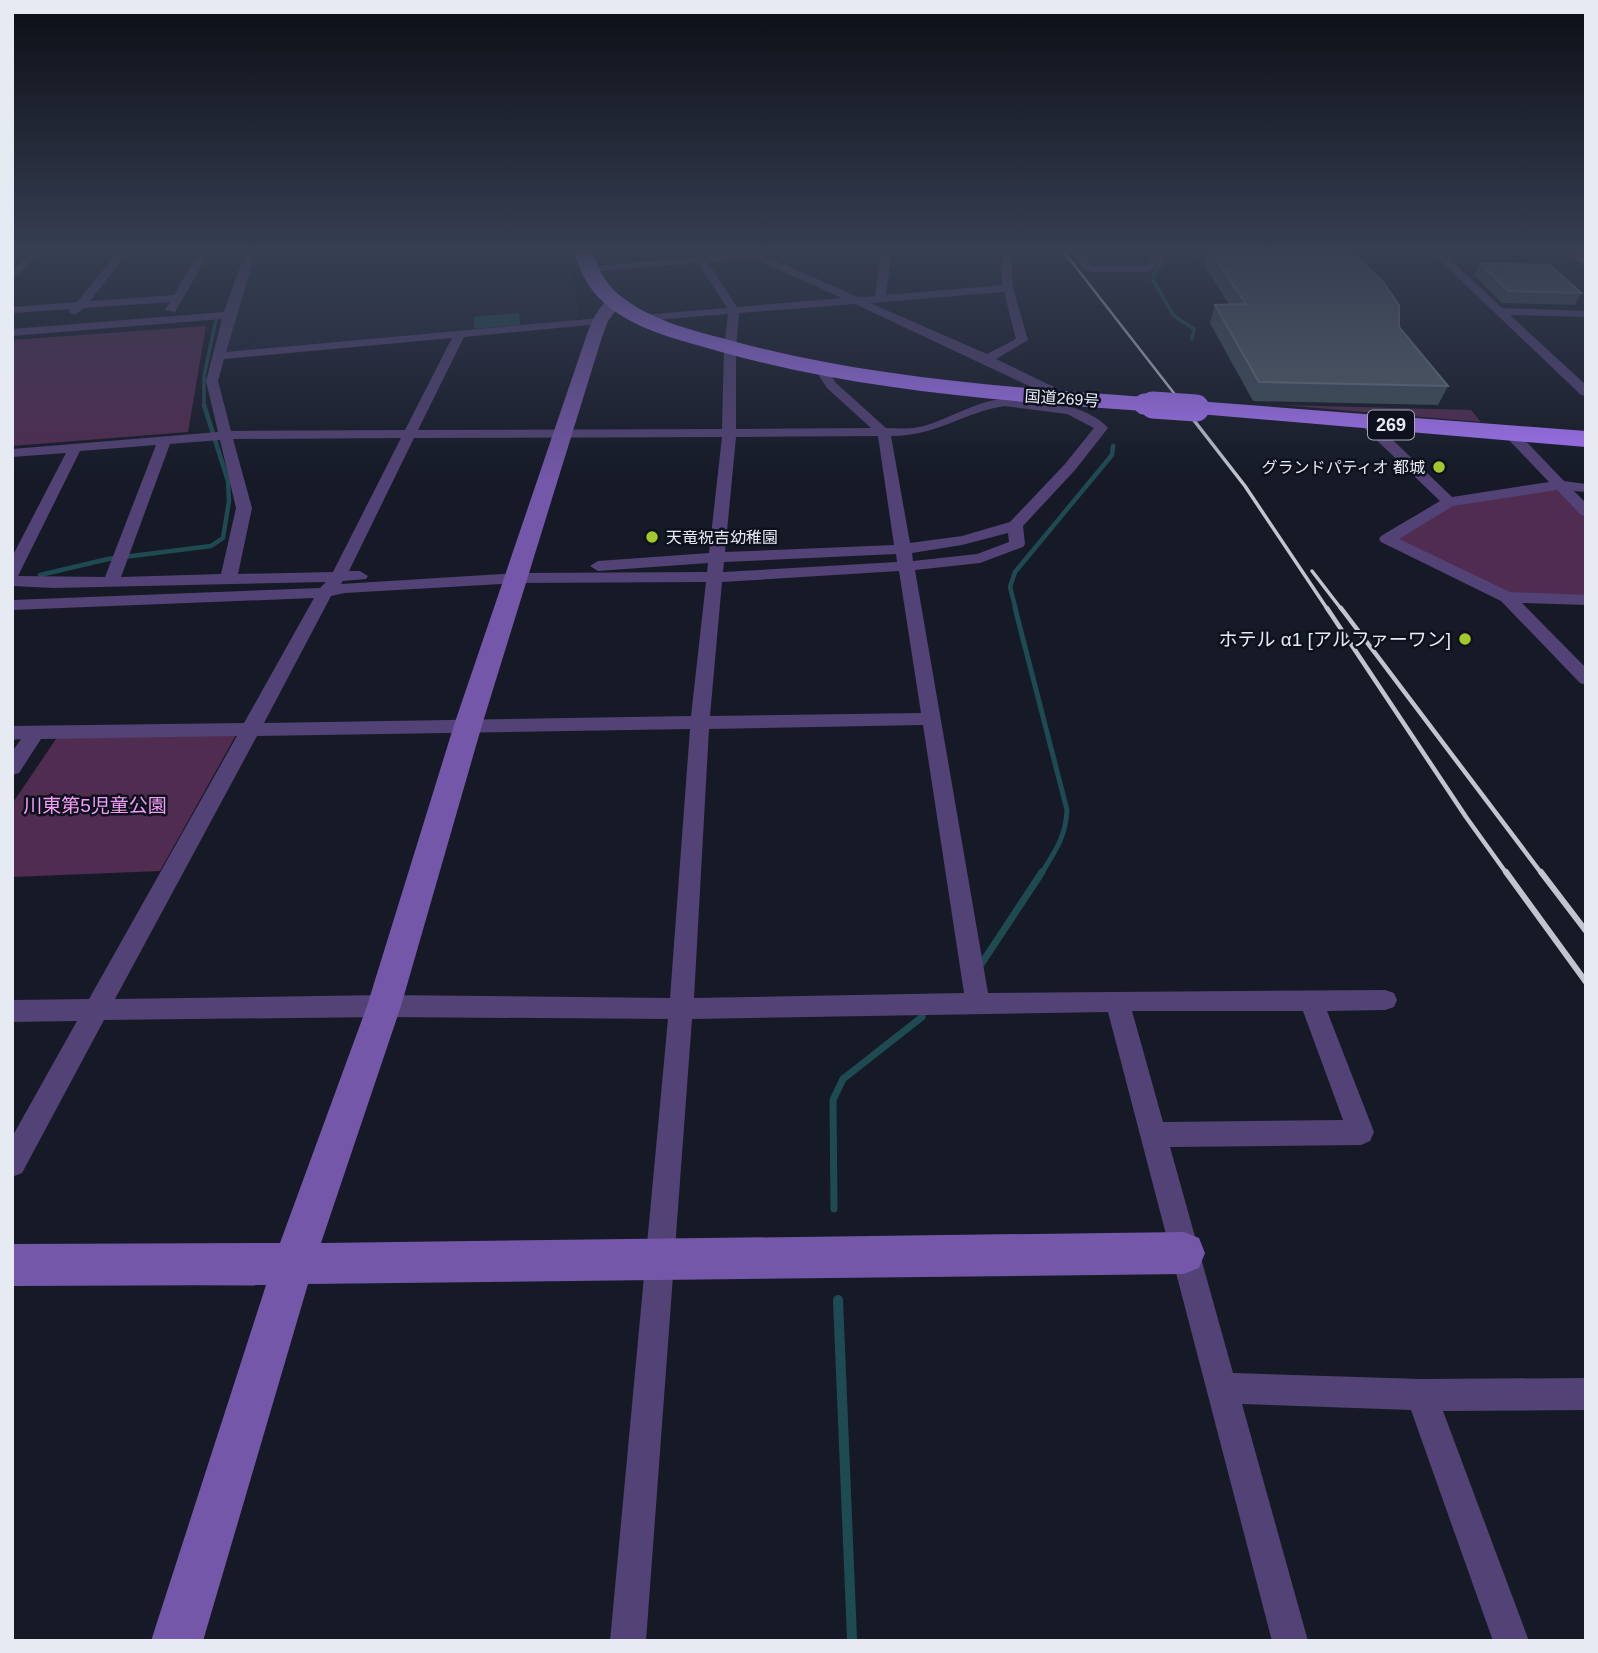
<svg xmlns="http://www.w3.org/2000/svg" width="1598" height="1653" viewBox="0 0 1598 1653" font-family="Helvetica,'Noto Sans JP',sans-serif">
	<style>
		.built { fill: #1c2235 }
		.green { fill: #512c51 }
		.water { fill: #1e4b52 }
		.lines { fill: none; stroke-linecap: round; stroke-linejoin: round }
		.stream-far4 { stroke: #1e4b52; stroke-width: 3.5 }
		.stream-far3 { stroke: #1e4b52; stroke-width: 4.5 }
		.stream-far2 { stroke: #1e4b52; stroke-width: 5 }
		.stream-far1 { stroke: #1e4b52; stroke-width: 7 }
		.stream { stroke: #1e4b52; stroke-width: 10 }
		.street { fill: #534275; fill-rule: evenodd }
		.secondary { fill: #7457a8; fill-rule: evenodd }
		.highway { fill: #a374f4; fill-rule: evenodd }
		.rail-far3 { stroke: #c1c5cf; stroke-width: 2.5 }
		.rail-far2 { stroke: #c1c5cf; stroke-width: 3.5 }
		.rail-far1 { stroke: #c1c5cf; stroke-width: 4.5 }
		.rail { stroke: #c1c5cf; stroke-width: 6 }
		.highway-bridge-far1 { stroke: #a374f4; stroke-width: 21 }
		.highway-bridge { stroke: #a374f4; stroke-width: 27 }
		.wall { fill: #404f5a }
		.building { fill: #525f6a; stroke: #697580; stroke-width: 2 }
		.poi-dot { fill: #a2c929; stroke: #0d111e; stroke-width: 2.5 }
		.labels { text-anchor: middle; stroke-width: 5; stroke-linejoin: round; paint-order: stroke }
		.far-street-label { font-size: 16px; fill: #e6eaf3; stroke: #0d111e }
		.far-poi-label { font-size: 16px; fill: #e6eaf3; stroke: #0d111e; text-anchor: end }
		.shield { fill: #0d111e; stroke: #a5a9b3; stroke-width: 2 }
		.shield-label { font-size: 18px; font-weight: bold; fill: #e6eaf3 }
		.poi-label { font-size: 19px; fill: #e6eaf3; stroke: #0d111e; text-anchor: end }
		.park-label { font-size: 19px; fill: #f89df7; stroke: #0d111e }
	</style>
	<rect width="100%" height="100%" fill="#161a27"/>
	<polygon class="built" points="298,248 569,248 579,315 577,319 568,323 223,353 258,252"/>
	<g class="green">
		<polygon points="206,326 188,432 12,446 12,340"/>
		<polygon points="1282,405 1471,410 1481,422"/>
		<polygon points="1560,485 1586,512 1586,600 1507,597 1387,539 1449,502"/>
		<polygon points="236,735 160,871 12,877 12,804 58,736"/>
	</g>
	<polygon class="water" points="519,313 520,325 474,329 474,317"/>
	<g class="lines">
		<g class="stream-far4">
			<polyline points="1160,248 1165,260 1154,273 1153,280 1174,316 1194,329 1192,339"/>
			<polyline points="204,406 204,376 216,320"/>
		</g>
		<g class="stream-far3">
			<polyline points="40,575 108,559 211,546 223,538 229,501 228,481 204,405"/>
			<polyline points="1016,610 1010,587 1015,572 1112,455 1113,446"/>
		</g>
		<path class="stream-far2" d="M1015 608 1067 810C1066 836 1055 852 1041 874"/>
		<g class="stream-far1">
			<polyline points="982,963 1042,872"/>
			<polyline points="834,1209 833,1100 843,1079 922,1017"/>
		</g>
		<polyline class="stream" points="838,1300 852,1639"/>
		<g class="street">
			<polygon points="34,248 45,248 12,281 12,271"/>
			<path d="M121 248H131L90 301 174 295 201 248H280L275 251 256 252 226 352 600 318 606 321 600 324 464 337 418 430 722 429 724 348 728 314 642 321 636 318 642 315 727 308 698 263 588 272 584 271V267L742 253 734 248H747L858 297 875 296 882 248H892L886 295 1002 285 1001 248H1011L1013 288 1028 340 996 359 1054 387V393H1044L855 304 739 313 736 348V429L871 428 827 388 816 371 822 367 826 368 836 383 886 428C895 428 905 429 914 428 940 424 964 407 990 401 1020 394 1088 403 1108 428L1075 470 1023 526 1025 544 1023 547 980 563 915 570 988 993 1385 990 1394 993 1397 1000 1394 1007 1385 1010 1327 1011 1374 1132 1370 1141 1361 1145 1170 1147 1233 1373 1421 1379 1586 1378V1410L1443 1411 1529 1641H1493L1411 1410 1242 1404 1308 1641H1272L1108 1012 692 1019 646 1641H610L668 1019 384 1017 104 1020 22 1173 12 1177V1137L77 1021 12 1022V1000L89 999 237 736 41 739 19 773 12 775V752L21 739 12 740V726L244 723 314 598 12 610V600L320 588 326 582 54 588 12 586V557L66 453 12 457V449L218 432 206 381 222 319 12 336V329L224 312 245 253 207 256 175 312 165 310 170 302 84 308 75 315 69 312 71 309 12 313V307L77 302ZM753 258 842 298 737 307 708 262ZM1004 292 1016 339 987 354 870 303ZM452 338 405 430 231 431 218 381 224 359ZM1004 406 1067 414 1094 428 1065 464 1010 522 962 536 910 543 891 436C937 436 962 413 1004 406ZM878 436 894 545 725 552 736 437ZM722 437 709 553 598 561 590 566 598 571 708 563 707 572 517 573 341 584 343 581 366 579 368 576 360 571H349L414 438ZM401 438 333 572 238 574 252 508 233 439ZM220 440 236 508 221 574 121 577 170 444ZM156 445 105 577 18 576 80 451ZM1008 533 1009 542 977 554 913 561 912 553 962 545ZM896 554 897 562 723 572 724 562ZM899 571 921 713 710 716 722 582ZM706 582 691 716 264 723 331 596 345 593 517 583ZM923 725 964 993 694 998 709 729ZM690 729 670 998 384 995 115 999 257 736ZM1132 1011H1303L1343 1120 1163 1122Z"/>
			<path d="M1068 248H1159L1165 258 1149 272H1090L1086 271ZM1152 252 1155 258 1146 266H1093L1082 253Z"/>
			<polygon points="1427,248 1438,248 1502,308 1586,311 1586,317 1510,315 1586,385 1586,396 1581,395"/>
			<polygon points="1367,419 1372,420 1452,497 1549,482 1506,437 1506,431 1516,431 1564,481 1586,484 1586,492 1574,491 1586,503 1586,516 1581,515 1557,490 1453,506 1399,539 1510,592 1586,595 1586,605 1522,603 1586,668 1586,685 1580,683 1501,601 1381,542 1379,539 1381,536 1440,501 1362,426 1360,423"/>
		</g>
		<g class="secondary">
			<polygon points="1561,248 1577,248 1586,255 1586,267"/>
			<path d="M615 296 623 301 608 321 602 337 482 725 401 1006 321 1243 1184 1232 1199 1238 1205 1253 1199 1268 1184 1274 308 1284 203 1641H151L266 1285 12 1286V1244L280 1243 367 1006 454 725 586 337C591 323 600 301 615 296Z"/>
		</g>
		<g class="highway">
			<path d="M573 248H591C597 266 603 280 617 293 648 320 691 330 729 340 864 377 1004 387 1144 397L1152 399 1156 404 1152 409 1144 411C1003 401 862 391 725 353 688 342 648 334 616 312 592 296 580 275 573 248Z"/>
			<polygon points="1196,401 1586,431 1586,447 1187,413 1184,408 1187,403"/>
		</g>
		<polyline class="rail-far3" points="1061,248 1184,406"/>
		<g class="rail-far2">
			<polyline points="1182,405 1245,486 1328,610"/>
			<polyline points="1312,571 1342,610"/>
		</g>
		<g class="rail-far1">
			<polyline points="1327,608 1466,817 1507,874"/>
			<polyline points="1341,608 1542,874"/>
		</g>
		<g class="rail">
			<polyline points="1506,872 1586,982"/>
			<polyline points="1541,872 1586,931"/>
		</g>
		<polyline class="highway-bridge-far1" points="1144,404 1176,406"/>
		<polyline class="highway-bridge" points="1153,405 1196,408"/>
	</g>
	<g class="wall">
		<polygon points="1193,248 1343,248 1399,327 1448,386 1438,405 1253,401 1210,323 1215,305 1229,304"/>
		<polygon points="1480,263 1581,293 1575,305 1502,303 1474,275"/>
	</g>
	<g class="building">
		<polygon points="1209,248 1343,248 1360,260 1383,282 1399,305 1399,327 1448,386 1259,382 1215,305 1246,304"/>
		<polygon points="1480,263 1550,265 1581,293 1508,291"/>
	</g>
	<linearGradient id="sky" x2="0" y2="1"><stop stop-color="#0c0e15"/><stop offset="0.52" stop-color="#363e52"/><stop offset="1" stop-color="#363e52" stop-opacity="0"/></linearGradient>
	<rect width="1598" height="479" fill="url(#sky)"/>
	<g class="poi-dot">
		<circle cx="1439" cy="467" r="7"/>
		<circle cx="652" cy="537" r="7"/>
		<circle cx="1465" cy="639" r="7"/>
	</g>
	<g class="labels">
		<g class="far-street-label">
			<text transform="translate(1062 398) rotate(4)" y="6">国道269号</text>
		</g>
		<g class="far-poi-label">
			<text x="1425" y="473">グランドパティオ 都城</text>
			<text x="666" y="543" text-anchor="start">天竜祝吉幼稚園</text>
		</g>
		<rect class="shield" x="1368" y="410.5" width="46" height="29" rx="5"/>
		<g class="shield-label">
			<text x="1391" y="431">269</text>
		</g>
		<g class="poi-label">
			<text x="1451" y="646">ホテル α1 [アルファーワン]</text>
		</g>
		<g class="park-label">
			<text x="95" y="812">川東第5児童公園</text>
		</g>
	</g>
	<rect width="1598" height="1653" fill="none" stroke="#e6eaf3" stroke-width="28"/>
</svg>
